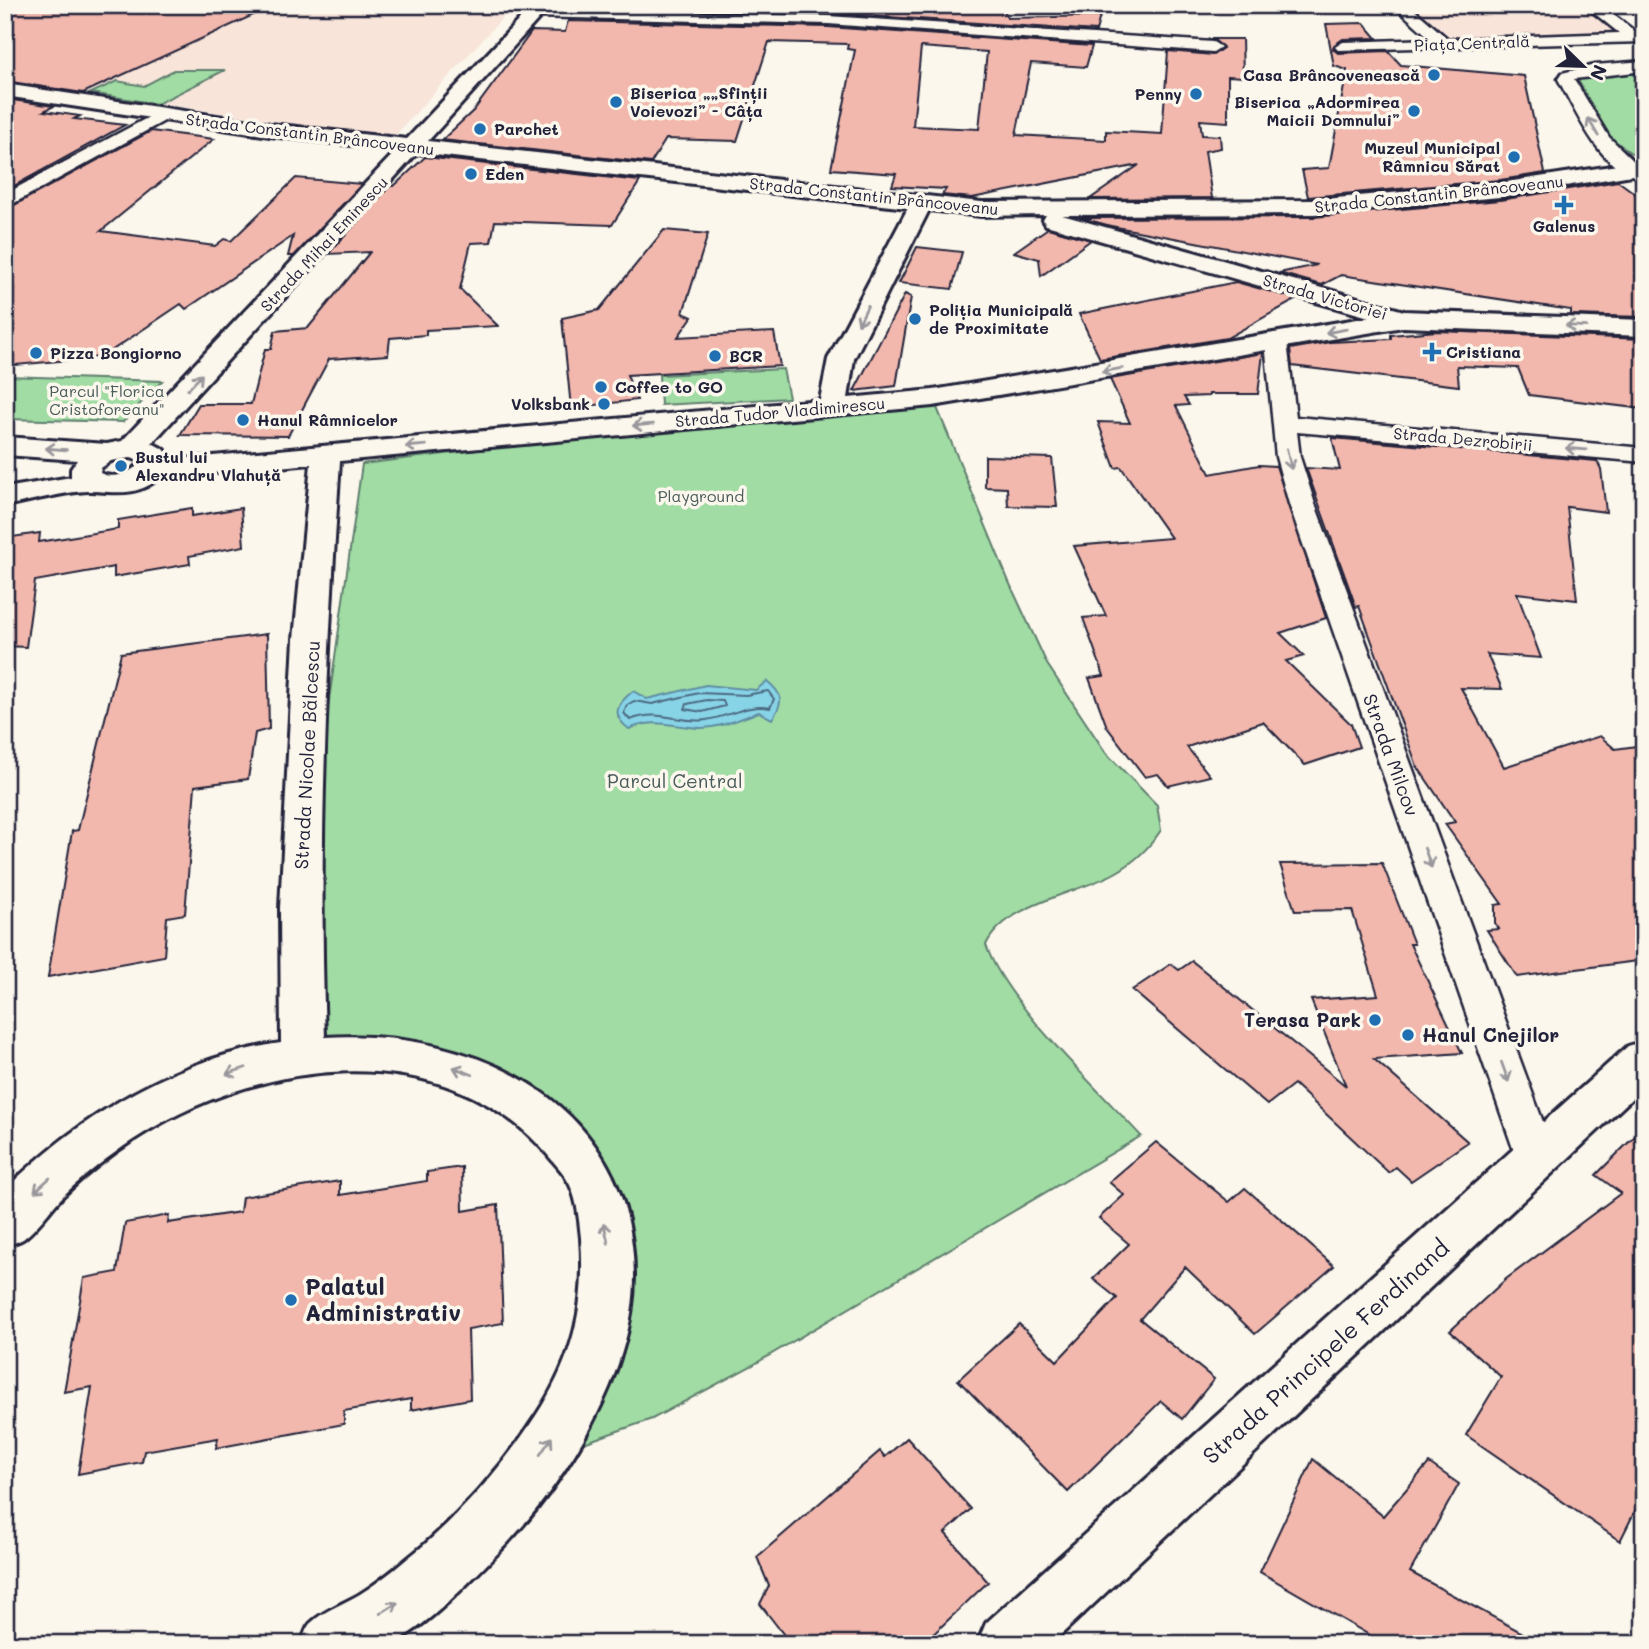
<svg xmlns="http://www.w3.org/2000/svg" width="1649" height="1649" viewBox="0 0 1649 1649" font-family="Mali,sans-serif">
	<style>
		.built { fill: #f8e4d9 }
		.green { fill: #a0dca3; stroke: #617f6f; stroke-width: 2 }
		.water { fill: #88d4e7; stroke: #5f8da2; stroke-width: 2 }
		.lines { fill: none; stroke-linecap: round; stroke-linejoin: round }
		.shore { stroke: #4b6980; stroke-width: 2 }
		.building { fill: #f2b8ad; stroke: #22223b; stroke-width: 2; fill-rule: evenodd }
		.street-casing { stroke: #22223b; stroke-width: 5 }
		.secondary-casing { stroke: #22223b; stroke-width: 6 }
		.street { fill: #fbf7ec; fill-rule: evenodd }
		.secondary { fill: #fbf7ec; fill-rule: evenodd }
		.oneway { stroke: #99979c }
		.poi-dot { fill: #1f6fb2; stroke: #fbf7ec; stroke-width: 2.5 }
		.labels { text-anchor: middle; stroke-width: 7; stroke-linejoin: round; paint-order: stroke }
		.far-street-label { font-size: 16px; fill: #22223b; stroke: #fbf7ec }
		.far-poi-label { font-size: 16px; font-weight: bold; fill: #22223b; stroke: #fbf7ec; text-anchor: start }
		.far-park-label { font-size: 16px; fill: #485a5a; stroke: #fbf7ec }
		.street-label { font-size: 19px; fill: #22223b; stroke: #fbf7ec }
		.park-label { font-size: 19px; fill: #485a5a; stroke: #fbf7ec }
		.poi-label { font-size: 19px; font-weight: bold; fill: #22223b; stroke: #fbf7ec; text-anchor: end }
		.near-poi-label { font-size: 23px; font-weight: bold; fill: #22223b; stroke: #fbf7ec; text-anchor: start }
		.near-street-label { font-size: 23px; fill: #22223b; stroke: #fbf7ec }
	</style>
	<rect width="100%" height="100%" fill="#fbf7ec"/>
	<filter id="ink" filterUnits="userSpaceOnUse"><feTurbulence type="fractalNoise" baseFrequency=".0143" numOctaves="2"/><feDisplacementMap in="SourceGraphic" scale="14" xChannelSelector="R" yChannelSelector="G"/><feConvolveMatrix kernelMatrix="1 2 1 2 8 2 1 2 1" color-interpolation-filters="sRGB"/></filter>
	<g filter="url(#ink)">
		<g class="built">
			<polygon points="5,5 514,5 392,139 5,80"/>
			<polygon points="1400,5 1591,5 1633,37 1445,44"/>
		</g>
		<g class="green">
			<polygon points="174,70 225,70 157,104 91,93 117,81 144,86"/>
			<polygon points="1644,73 1644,150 1631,153 1607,135 1577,78"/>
			<polygon points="783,369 789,398 661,405 659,375"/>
			<polygon points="5,376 162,381 123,422 5,419"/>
			<path d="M933 398 1009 582 1047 664 1106 753 1157 805 1161 830C1150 847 1133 863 1115 873 1077 894 1006 903 986 945 1005 1002 1098 1089 1141 1136L753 1365 652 1419 538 1459 571 1409 599 1202 489 1081 303 1056 300 908 362 464 808 410Z"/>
		</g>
		<path class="water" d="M767 681C783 694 784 702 772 719L759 712C740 719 720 728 700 728 672 727 656 717 629 729 610 715 617 704 633 691L647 699 706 685 756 690Z"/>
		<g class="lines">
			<g class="shore">
				<path d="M768 691 774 699 770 708C749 703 728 717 706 720 678 724 661 708 630 720L624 713 627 705 634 701 652 704 699 693 746 695Z"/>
				<polygon points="707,700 723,701 725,706 702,712 685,709 687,704"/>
			</g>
		</g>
		<g class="building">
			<polygon points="5,5 275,5 83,93 5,81"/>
			<polygon points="573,5 793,5 792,12 1004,9 1007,18 1100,16 1096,31 828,13 572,8"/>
			<path d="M568 21 828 27 1092 46 1086 67 1031 63 1016 135 1106 140V131L1162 134 1168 51 1213 55 1223 48 1214 40 1208 39H1242L1243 77 1228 76V122L1200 120 1202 135 1220 136 1221 148 1205 151 1212 198 1090 199 1139 165 972 198 942 195 946 189 892 186 896 174 831 169 855 50 847 49 848 44 769 42 737 141 666 139 651 163 442 140 474 110 532 31 565 32ZM921 47 987 52 979 129 913 126Z"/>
			<polygon points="1364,23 1377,38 1343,39 1334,45 1333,49 1338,53 1388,51 1401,65 1524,76 1545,173 1500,180 1308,197 1302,170 1329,168 1347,70 1334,66 1326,24"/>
			<polygon points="5,99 54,106 44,111 80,116 74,119 125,125 5,191"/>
			<polygon points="151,131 214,139 101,231 215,246 224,239 231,241 296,178 362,184 294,256 288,256 293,236 186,309 181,304 102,357 5,366 5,210"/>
			<polygon points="425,157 640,181 612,225 495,221 491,242 471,243 460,289 498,326 426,330 426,335 390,338 388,355 329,359 288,436 180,435 199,404 251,404 265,349 271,349 275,331 308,328 370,252 328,254 390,186 394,186"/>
			<polygon points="1618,181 1644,200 1644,317 1571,315 1571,310 1341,275 1322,285 1279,273 1317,265 1111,226 1081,218 1314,217 1500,200"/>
			<polygon points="1048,228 1091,240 1041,276 1039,259 1014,252"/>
			<polygon points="664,230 708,234 683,313 692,317 678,337 774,332 780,366 627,375 637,400 571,408 562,318 599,310"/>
			<polygon points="917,247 962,252 952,289 899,283"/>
			<polygon points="1236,282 1297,299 1227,338 1100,359 1079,314"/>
			<polygon points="905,294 911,297 896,386 854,391"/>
			<polygon points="1437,331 1644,339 1644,409 1529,395 1518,368 1457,366 1459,386 1292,366 1290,349 1330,342 1391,339 1391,335"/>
			<polygon points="1263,353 1258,394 1209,394 1209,396 1184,397 1189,405 1176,406 1210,474 1259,465 1276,466 1326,618 1280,633 1304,656 1286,661 1351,724 1359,747 1305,765 1263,722 1187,747 1210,776 1168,786 1158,774 1145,777 1107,727 1089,678 1104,676 1083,618 1106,616 1074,546 1171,538 1121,467 1115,468 1098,422 1130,423 1110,379"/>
			<polygon points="1332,438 1597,461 1601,469 1606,512 1567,507 1577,600 1517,593 1541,658 1487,654 1502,689 1461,688 1504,767 1600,736 1615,749 1644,745 1644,960 1517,977 1487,930 1499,929 1495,923 1495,905 1502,904 1445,824 1455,822 1417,766 1359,606 1356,607 1306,468 1340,470"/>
			<polygon points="985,456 1052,458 1057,507 1008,506 1007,488 985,487"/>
			<polygon points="192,508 192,516 241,508 244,546 189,556 190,564 114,577 114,567 35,581 26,647 5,646 5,538 40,533 39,542 118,529 118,520"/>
			<polygon points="267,634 269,729 255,733 248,779 195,786 185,914 167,917 164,956 48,977 72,831 78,830 121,653"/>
			<polygon points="1382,863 1414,944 1410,944 1462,1053 1374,1059 1468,1142 1411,1181 1396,1167 1389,1173 1294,1084 1267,1105 1132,990 1171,964 1179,970 1192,961 1346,1086 1311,1000 1378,995 1352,910 1295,911 1280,864"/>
			<polygon points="1644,1127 1644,1493 1620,1541 1466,1435 1501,1377 1450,1331 1506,1279 1621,1193 1596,1175"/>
			<polygon points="1156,1142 1229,1202 1245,1188 1334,1266 1255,1334 1185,1267 1140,1319 1214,1379 1182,1419 1161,1401 1068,1492 958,1380 1019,1324 1057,1361 1117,1298 1093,1279 1129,1244 1099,1218 1124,1195 1109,1182"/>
			<polygon points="462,1167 463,1211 498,1205 503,1323 468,1329 470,1399 411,1410 411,1399 344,1411 344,1424 216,1448 218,1438 144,1451 142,1462 78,1474 92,1387 64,1392 84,1278 117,1272 125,1223 169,1215 168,1223 240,1212 242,1197 340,1181 340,1195 427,1181 427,1172"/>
			<polygon points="907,1438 971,1509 945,1533 988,1582 923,1644 791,1644 760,1604 769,1586 757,1557 880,1451 885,1457"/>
			<polygon points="1313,1459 1383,1516 1429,1463 1459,1484 1410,1572 1543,1644 1385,1644 1260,1572"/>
		</g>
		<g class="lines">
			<defs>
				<g id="street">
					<polygon points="1393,5 1409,5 1448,39 1619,33 1584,5 1601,5 1637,33 1644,32 1644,42 1338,50 1335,47 1343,42 1431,39"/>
					<polygon points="536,10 828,16 1213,42 1221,47 1213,52 828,24 531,17 529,14"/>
					<path d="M1644 61V71L1574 79 1609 137 1643 170 1634 176C1599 167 1574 108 1558 79L1562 73 1595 65Z"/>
					<polygon points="162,110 171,115 168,119 5,208 5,194"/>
					<polygon points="1276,335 1284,337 1287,342 1296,417 1644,448 1644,462 1297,432 1300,457 1315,504 1557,1160 1551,1172 1537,1177 1523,1172 1517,1160 1289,504 1276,457 1265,342 1268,337"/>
				</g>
				<g id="secondary">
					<path d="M533 5H551L428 141 981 202 1314 200 1500 183 1644 161V173L1500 197 1314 214 1062 215 1404 311 1644 320V336L1403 327 933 406 340 461C327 654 318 844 325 1037 477 1028 635 1105 634 1277 634 1375 563 1487 496 1555 471 1580 423 1631 391 1643 378 1648 319 1644 301 1644 304 1637 306 1626 312 1622 325 1610 345 1603 360 1594 383 1580 403 1562 424 1545 467 1507 506 1462 537 1414 574 1357 586 1304 581 1238 579 1219 577 1194 566 1178 561 1169 553 1162 547 1154 443 1032 254 1060 133 1140 109 1156 86 1174 65 1194 52 1207 37 1229 23 1239 18 1242 10 1244 5 1246V1190C79 1116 176 1058 281 1043L280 908 294 639 311 464 159 478C137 497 117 492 91 491 71 490 27 502 5 506V488L71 477V469L77 460 5 455V437L107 444 122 441 397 150 270 136 5 96V84L270 124 407 139ZM417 153 908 208 828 359 820 400 170 460 165 450 152 443ZM929 210 981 216 1046 215 1043 220 1046 225 1369 317 933 390 848 398 854 359ZM131 458 142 462C130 473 115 480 100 473L101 468 111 461Z"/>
					<polygon points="1644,1041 1644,1087 1051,1644 977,1644 986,1623 1628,1046"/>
				</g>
			</defs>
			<use href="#street" class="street-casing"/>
			<use href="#secondary" class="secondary-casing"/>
			<use href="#street" class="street"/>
			<use href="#secondary" class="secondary"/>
		</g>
		<defs><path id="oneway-shaft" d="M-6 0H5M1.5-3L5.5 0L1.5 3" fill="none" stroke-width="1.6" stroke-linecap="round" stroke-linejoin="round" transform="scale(1.75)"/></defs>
		<g class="oneway">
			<use href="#oneway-shaft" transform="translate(1593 127) rotate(-120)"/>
			<use href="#oneway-shaft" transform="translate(863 315) rotate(116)"/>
			<use href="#oneway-shaft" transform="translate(1576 326) rotate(-177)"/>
			<use href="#oneway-shaft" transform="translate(1336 331) rotate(170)"/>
			<use href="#oneway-shaft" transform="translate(1112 370) rotate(170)"/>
			<use href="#oneway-shaft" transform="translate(195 382) rotate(-47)"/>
			<use href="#oneway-shaft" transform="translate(643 425) rotate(175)"/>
			<use href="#oneway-shaft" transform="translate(416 446) rotate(175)"/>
			<use href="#oneway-shaft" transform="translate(56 449) rotate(-176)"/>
			<use href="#oneway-shaft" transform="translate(1576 449) rotate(-175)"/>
			<use href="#oneway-shaft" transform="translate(1289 459) rotate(77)"/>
			<use href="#oneway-shaft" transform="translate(1428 858) rotate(70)"/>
			<use href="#oneway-shaft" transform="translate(236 1071) rotate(162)"/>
			<use href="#oneway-shaft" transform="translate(463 1071) rotate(-159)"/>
			<use href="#oneway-shaft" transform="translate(1505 1072) rotate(70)"/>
			<use href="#oneway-shaft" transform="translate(42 1185) rotate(138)"/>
			<use href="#oneway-shaft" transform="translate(606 1233) rotate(-103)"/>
			<use href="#oneway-shaft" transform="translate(546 1446) rotate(-56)"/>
			<use href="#oneway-shaft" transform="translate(389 1608) rotate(-32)"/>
		</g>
	</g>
	<g class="poi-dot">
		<circle cx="1434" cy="75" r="7"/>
		<circle cx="1196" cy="94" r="7"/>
		<circle cx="616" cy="102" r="7"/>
		<circle cx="1414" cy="111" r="7"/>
		<circle cx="480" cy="129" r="7"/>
		<circle cx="1514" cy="157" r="7"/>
		<circle cx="471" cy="174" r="7"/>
		<path d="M1560.5 194.5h7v7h7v7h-7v7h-7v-7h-7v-7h7z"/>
		<circle cx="915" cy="319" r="7"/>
		<path d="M1428.5 341.5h7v7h7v7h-7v7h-7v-7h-7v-7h7z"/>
		<circle cx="36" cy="353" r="7"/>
		<circle cx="715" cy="356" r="7"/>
		<circle cx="601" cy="387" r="7"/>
		<circle cx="604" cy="404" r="7"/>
		<circle cx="243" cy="420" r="7"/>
		<circle cx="121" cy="466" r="7"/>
		<circle cx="1375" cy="1020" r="7"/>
		<circle cx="1408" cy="1035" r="7"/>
		<circle cx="291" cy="1300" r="7"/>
	</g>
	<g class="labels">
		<g class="far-street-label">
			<text transform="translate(1472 43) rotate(-2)" y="6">Piața Centrală</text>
			<text transform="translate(310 134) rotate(7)" y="6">Strada Constantin Brâncoveanu</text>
			<text transform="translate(1439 194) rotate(-6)" y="6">Strada Constantin Brâncoveanu</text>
			<text transform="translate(874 196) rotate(6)" y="6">Strada Constantin Brâncoveanu</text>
			<text transform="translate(324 244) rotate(-47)" y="6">Strada Mihai Eminescu</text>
			<text transform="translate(1325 297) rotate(16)" y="6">Strada Victoriei</text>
			<text transform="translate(780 412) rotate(-5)" y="6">Strada Tudor Vladimirescu</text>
			<text transform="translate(1463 439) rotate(5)" y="6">Strada Dezrobirii</text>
		</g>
		<g class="far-poi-label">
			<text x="1420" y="81" text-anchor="end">Casa Brâncovenească</text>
			<text x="630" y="99">Biserica „„Sfinții<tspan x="630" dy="18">Voievozi” - Câța</tspan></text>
			<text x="1182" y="100" text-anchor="end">Penny</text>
			<text x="1400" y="108" text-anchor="end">Biserica „Adormirea<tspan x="1400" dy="18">Maicii Domnului”</tspan></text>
			<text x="494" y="135">Parchet</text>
			<text x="1500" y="154" text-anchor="end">Muzeul Municipal<tspan x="1500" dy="18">Râmnicu Sărat</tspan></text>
			<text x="485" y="180">Eden</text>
			<text x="1564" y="232" text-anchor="middle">Galenus</text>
			<text x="929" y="316">Poliția Municipală<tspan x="929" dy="18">de Proximitate</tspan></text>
			<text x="1446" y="358">Cristiana</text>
			<text x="50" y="359">Pizza Bongiorno</text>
			<text x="729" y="362">BCR</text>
			<text x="615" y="393">Coffee to GO</text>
			<text x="590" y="410" text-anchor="end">Volksbank</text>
			<text x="257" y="426">Hanul Râmnicelor</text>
			<text x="135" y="463">Bustul lui<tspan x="135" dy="18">Alexandru Vlahuță</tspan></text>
		</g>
		<g class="far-park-label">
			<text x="107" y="397">Parcul "Florica<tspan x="107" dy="18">Cristoforeanu"</tspan></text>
			<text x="701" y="502">Playground</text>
		</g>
		<g class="street-label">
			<text transform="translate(307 755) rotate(-87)" y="7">Strada Nicolae Bălcescu</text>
			<text transform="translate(1391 755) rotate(70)" y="7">Strada Milcov</text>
		</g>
		<g class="park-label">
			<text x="675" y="788">Parcul Central</text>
		</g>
		<g class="poi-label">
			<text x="1361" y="1027">Terasa Park</text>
			<text x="1422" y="1042" text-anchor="start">Hanul Cnejilor</text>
		</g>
		<g class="near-poi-label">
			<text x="305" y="1295">Palatul<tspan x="305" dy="26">Administrativ</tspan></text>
		</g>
		<g class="near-street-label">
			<text transform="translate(1326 1352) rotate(-42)" y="8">Strada Principele Ferdinand</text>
		</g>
	</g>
	<rect width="1649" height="1649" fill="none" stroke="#fbf7ec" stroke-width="28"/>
	<rect x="14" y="14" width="1621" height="1621" fill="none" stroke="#22223b" stroke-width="2.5" filter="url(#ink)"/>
	<g transform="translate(1583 66) rotate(113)" stroke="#fbf7ec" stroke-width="5" paint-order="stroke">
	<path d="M0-5L12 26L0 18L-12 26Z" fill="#22223b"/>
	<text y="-10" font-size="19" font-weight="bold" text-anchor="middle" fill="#22223b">N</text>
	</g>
</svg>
